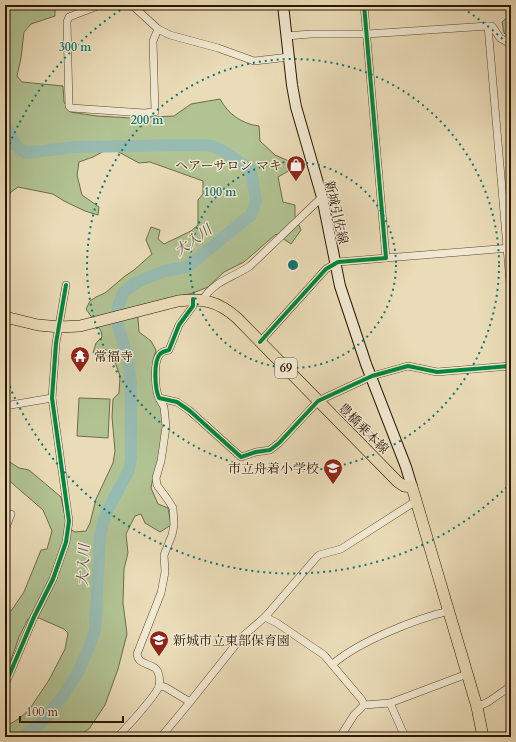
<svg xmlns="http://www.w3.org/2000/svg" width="516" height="742" viewBox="0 0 516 742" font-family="Cardo,'Noto Serif JP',serif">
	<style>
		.green { fill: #b1c293; stroke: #6d6c4a }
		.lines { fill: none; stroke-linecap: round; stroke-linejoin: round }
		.river { stroke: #98bbb1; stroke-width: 12 }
		.minor-casing { stroke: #59482e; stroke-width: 8 }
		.secondary-casing { stroke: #291700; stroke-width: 12 }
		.primary-casing { stroke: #291700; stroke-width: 12 }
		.minor { stroke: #f1e8d1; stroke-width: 7 }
		.secondary { stroke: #f1e8d1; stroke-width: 10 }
		.primary { stroke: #eadcb8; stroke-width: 11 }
		.cycleway-casing { stroke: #f1e8d1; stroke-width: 6 }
		.cycleway { stroke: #00873e; stroke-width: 4 }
		.ring { fill: none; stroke: #0f766e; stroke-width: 2; stroke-dasharray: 2 4 }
		.labels { text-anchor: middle; stroke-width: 3; stroke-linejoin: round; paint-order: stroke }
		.shield { fill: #f1e8d1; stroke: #65563f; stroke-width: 1 }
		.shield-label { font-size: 12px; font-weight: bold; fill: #291700 }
		.poi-label { font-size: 13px; fill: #291700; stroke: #f1e8d1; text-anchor: end }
		.street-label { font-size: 13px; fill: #291700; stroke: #f1e8d1 }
		.water-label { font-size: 14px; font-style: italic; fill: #50503e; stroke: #f1e8d1 }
		.centre { fill: #0f766e; stroke: #f1e8d1; stroke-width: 2 }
		.ring-label { font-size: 12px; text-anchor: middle; font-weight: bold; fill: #0f766e; stroke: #f1e8d1; stroke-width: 3; stroke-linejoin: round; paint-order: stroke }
	</style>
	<rect width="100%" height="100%" fill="#eadcb8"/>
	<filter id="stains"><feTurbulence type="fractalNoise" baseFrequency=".005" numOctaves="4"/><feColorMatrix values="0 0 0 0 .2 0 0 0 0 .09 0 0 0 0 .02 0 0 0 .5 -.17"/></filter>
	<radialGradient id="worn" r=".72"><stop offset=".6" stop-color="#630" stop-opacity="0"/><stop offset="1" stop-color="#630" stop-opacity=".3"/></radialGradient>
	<g class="green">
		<path d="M5 5H55V16L31 24 24 32 21 58 17 76 22 82 63 86 64 102 70 112 97 116 132 118 174 116 191 104 220 99C228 114 242 124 259 126L260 141 275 155 291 162 292 169 278 177 283 202 295 205V216L301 230 291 244 276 234 244 262 224 272 208 287 193 293 137 306 139 332 151 341 156 350 153 361 155 385 161 399 163 423 160 459 153 477 151 488 158 504 168 508 171 525 160 532 145 523 141 514 135 516 126 534 128 553 124 569 123 603 127 634 118 669 105 705 89 729 76 737H5V727L20 718 29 710 49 680 65 649 68 633 64 629 39 618 28 619 19 637 5 677V613L6 611H11L24 592 41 550 47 549 52 531 43 510 5 477V459L19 468 29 470 61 497 67 527 75 532 86 531 90 523 96 499 113 463 115 451 112 417 113 399 119 393 120 376 115 362 104 357 93 353 96 343 102 337 101 331 86 309 90 301 96 297 105 293 125 276 134 270 152 254 146 240 151 227 160 230 158 239 164 244 191 231 198 225V200L203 194V181L150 162 139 163 115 150H106L93 157 79 162 77 175 82 195 99 207 98 215 85 211 64 201 53 194 18 187 11 192 5 203Z"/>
		<polygon points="511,14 511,40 504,33 502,22"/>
		<polygon points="79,398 110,399 108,438 77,436"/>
	</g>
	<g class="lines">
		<polyline class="river" points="5,125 15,145 25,153 75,147 196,145 212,146 223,151 251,170 256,201 251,215 187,267 164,271 149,277 134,284 123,293 117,309 118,326 128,358 131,384 131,459 129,470 106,513 100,535 95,631 87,652 77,674 63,696 43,721 22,737"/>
		<defs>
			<g id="minor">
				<polyline points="100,5 69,17 67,22 69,106 71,108 144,113 155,112 153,41 158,29"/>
				<polyline points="132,5 158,29 170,35 218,48 254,61 289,57"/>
				<polyline points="488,26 511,294"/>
				<polyline points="286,36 311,34 367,34 488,26 492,26 500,38 509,43 511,46"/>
				<polyline points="386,258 511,248"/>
				<path d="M193 299V306L179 325 169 350C165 351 163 351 160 354 153 362 155 389 159 398L177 402 190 411 241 457 256 452 270 450 279 443 318 401 372 376 408 366 437 372 511 366"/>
				<path d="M203 300C212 282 234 277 250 266L322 197"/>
				<polyline points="260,342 326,269 338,262 386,258 364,5"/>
				<polyline points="5,406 52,398"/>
				<polyline points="5,530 11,514"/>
				<polyline points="265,617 277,623 324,655 362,700 364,705"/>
				<path d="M333 664C358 642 415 619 449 611"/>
				<polyline points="5,685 34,617 53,579 66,542 69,521 52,398 56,343 66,285"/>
				<polyline points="159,686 165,687 190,702 229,653 242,637 265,617 316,558 319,555 341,549 416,501"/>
				<polyline points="390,703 405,737"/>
				<polyline points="477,707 488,702 511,686"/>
				<path d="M118 737C126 727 156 697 159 686 160 681 160 672 155 668 148 663 138 664 137 654L161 593 165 572 164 555 172 535 174 525 173 508 168 500 157 485 156 478 161 461 166 427 164 407 159 398"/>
				<polyline points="161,737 190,702"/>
				<polyline points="340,737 354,715 364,705 390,703 467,674"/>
			</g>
			<polyline id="secondary" points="283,5 292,85 296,107 322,197 340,286 366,364 406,467 412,487"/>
			<path id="primary" d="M5 317 38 325 60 327 80 326 178 301C203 298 218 301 237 318L398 482 404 486 412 487 477 707 483 737"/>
		</defs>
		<use href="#minor" class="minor-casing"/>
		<use href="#secondary" class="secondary-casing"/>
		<use href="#primary" class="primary-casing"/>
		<use href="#minor" class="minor"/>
		<use href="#secondary" class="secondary"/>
		<use href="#primary" class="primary"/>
		<defs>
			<g id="cycleway">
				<path d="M193 299V306L179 325 169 350C165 351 163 351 160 354 153 362 155 389 159 398L177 402 190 411 241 457 256 452 270 450 279 443 318 401 372 376 408 366 437 372 511 366"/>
				<polyline points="260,342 326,269 338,262 386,258 364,5"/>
				<polyline points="5,685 34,617 53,579 66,542 69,521 52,398 56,343 66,285"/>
			</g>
		</defs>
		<use href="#cycleway" class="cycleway-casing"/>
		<use href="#cycleway" class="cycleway"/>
	</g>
	<g class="ring">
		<circle cx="293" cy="265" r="103"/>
		<circle cx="293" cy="265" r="206"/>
		<path d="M511 483A308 308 0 0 1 5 375M5 155A308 308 0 0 1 128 5M458 5A308 308 0 0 1 511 47"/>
	</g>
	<defs>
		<symbol id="shop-pin" viewBox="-11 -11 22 30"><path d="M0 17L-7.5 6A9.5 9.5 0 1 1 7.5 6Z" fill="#8f2418" stroke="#f1e8d1"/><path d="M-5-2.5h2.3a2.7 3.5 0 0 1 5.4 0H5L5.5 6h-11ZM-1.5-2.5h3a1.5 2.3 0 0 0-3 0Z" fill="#fff"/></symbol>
		<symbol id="temple-pin" viewBox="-11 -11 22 30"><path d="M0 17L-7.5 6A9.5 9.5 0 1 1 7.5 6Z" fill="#8f2418" stroke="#f1e8d1"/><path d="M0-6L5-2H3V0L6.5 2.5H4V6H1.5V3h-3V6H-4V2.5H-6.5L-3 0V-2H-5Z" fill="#fff"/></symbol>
		<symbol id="school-pin" viewBox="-11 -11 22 30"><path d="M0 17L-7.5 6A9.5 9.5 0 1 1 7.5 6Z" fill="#8f2418" stroke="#f1e8d1"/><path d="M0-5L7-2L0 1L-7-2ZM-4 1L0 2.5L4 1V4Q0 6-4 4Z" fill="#fff"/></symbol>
	</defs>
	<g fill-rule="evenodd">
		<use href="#shop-pin" x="285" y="154" width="22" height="30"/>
		<use href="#temple-pin" x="69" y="345" width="22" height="30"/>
		<use href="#school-pin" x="322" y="457" width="22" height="30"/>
		<use href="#school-pin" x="148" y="629" width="22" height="30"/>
	</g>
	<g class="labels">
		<rect class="shield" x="275" y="358" width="22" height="20" rx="3"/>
		<g class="shield-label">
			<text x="286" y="372">69</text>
		</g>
		<g class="poi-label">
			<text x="282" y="170">ヘアーサロン マキ</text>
			<text x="94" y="361" text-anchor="start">常福寺</text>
			<text x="319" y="473">市立舟着小学校</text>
			<text x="173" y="645" text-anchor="start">新城市立東部保育園</text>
		</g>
		<g class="street-label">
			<text transform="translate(337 212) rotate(77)" y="5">新城引佐線</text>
			<text transform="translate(364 428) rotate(45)" y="5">豊橋乗本線</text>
		</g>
		<g class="water-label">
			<text transform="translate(193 240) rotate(-36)" y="5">大入川</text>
			<text transform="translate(83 565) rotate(-87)" y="5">大入川</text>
		</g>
	</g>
	<circle cx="293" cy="265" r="6" class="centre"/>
	<g class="ring-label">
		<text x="75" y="51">300 m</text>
		<text x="147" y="124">200 m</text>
		<text x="220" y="196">100 m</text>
	</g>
	<rect width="516" height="742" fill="none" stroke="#eadcb8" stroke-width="20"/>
	<rect x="6" y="6" width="504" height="730" fill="none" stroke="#291700" stroke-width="2"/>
	<rect x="10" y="10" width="496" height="722" fill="none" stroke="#291700"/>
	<path d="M20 716v6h103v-6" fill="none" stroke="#291700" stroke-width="2"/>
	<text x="26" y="716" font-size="12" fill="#291700" stroke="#f1e8d1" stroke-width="3" paint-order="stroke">100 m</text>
	<rect width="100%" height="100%" filter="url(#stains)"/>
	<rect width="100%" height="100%" fill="url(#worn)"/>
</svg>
